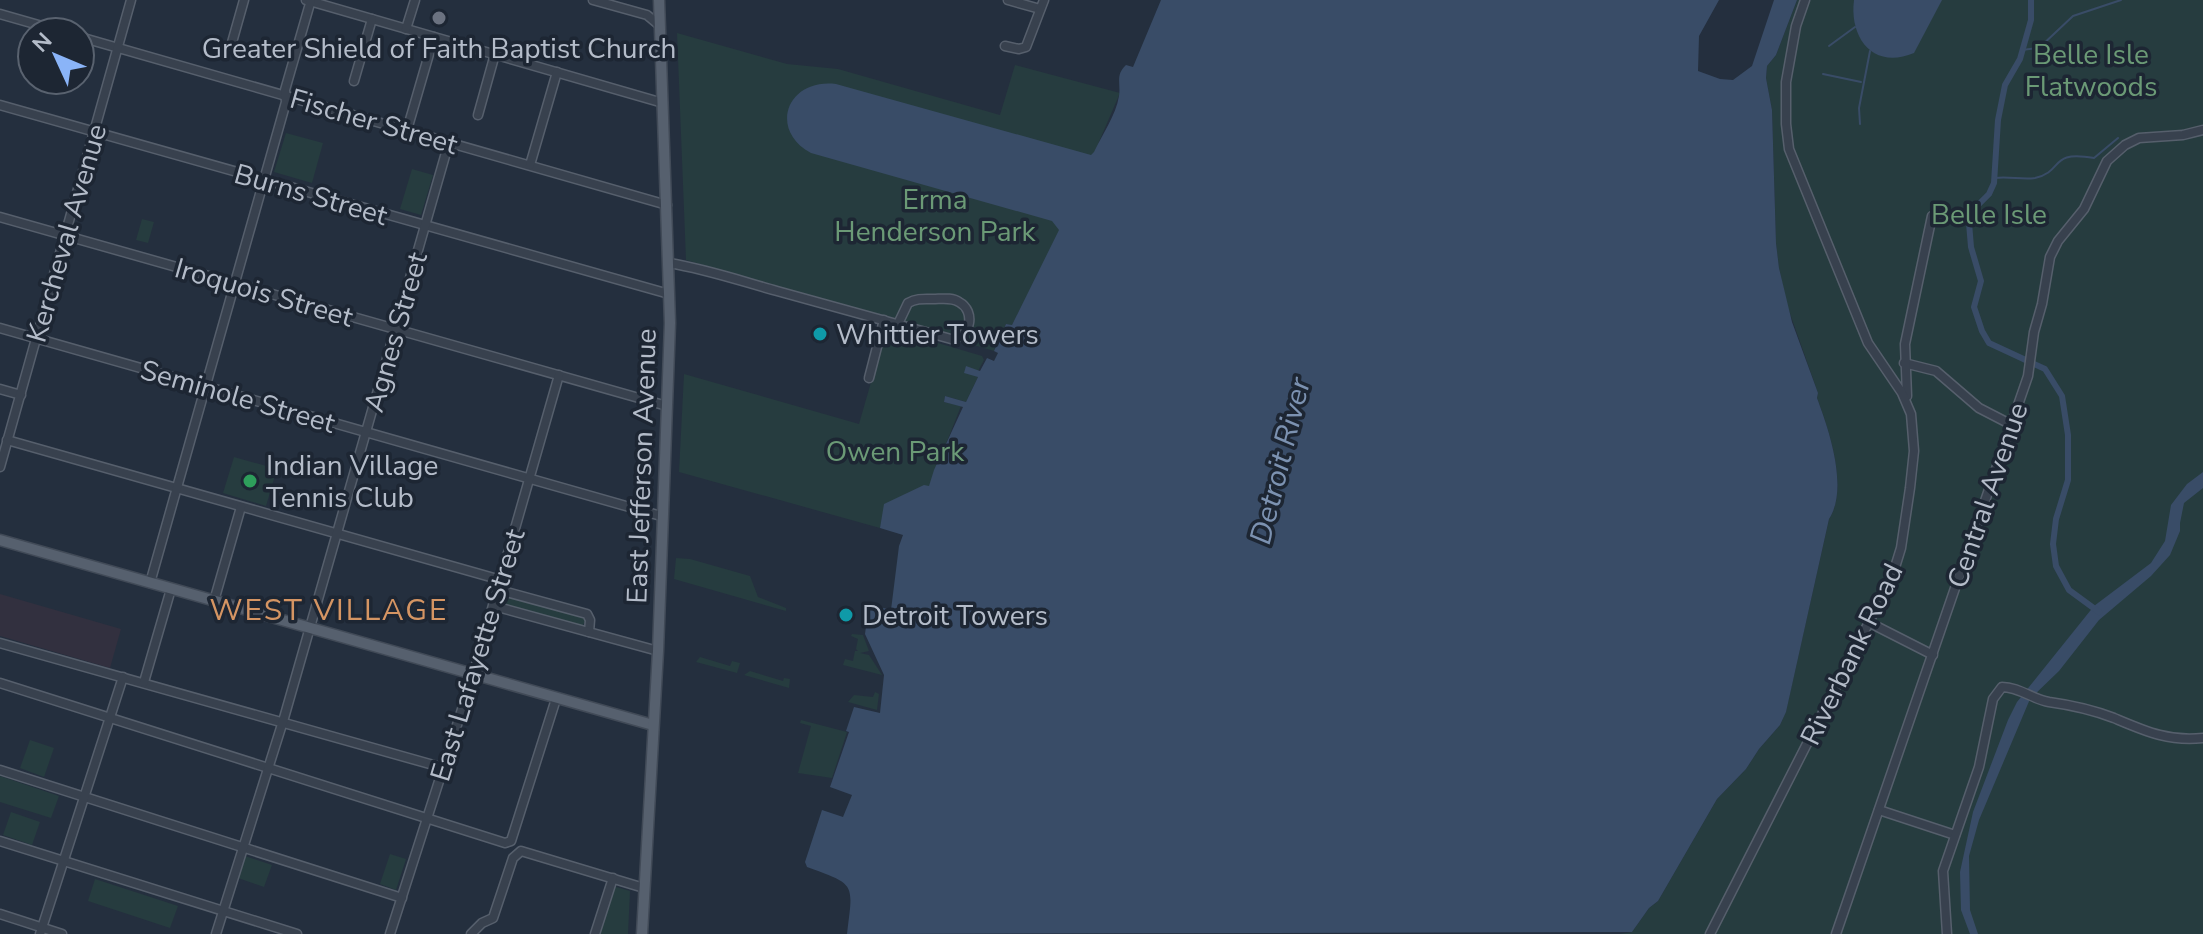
<svg xmlns="http://www.w3.org/2000/svg" width="2203" height="934" viewBox="0 0 2203 934" font-family="'Nunito Sans',sans-serif">
	<style>
		.medical { fill: #32303f }
		.green { fill: #263c3f }
		.water { fill: #394c67 }
		.lines { fill: none; stroke-linecap: round; stroke-linejoin: round }
		.stream { stroke: #394c67; stroke-width: 2 }
		.canal { stroke: #394c67; stroke-width: 6 }
		.minor-casing { stroke: #565f6c; stroke-width: 11 }
		.major-casing { stroke: #414a57; stroke-width: 13 }
		.minor { stroke: #38414e; stroke-width: 8 }
		.major { stroke: #56606e; stroke-width: 10 }
		.worship-dot { fill: #6b7280; stroke: #1d2633; stroke-width: 3 }
		.culture-dot { fill: #0f9aa8; stroke: #1d2633; stroke-width: 3 }
		.leisure-dot { fill: #2e9e5b; stroke: #1d2633; stroke-width: 3 }
		.labels { text-anchor: middle; stroke-width: 7; stroke-linejoin: round; paint-order: stroke }
		.poi-label { font-size: 28px; fill: #b4bcc9; stroke: #1d2633; text-anchor: start }
		.park-label { font-size: 28px; fill: #6b9a76; stroke: #1d2633 }
		.street-label { font-size: 28px; fill: #b4bcc9; stroke: #1d2633 }
		.water-label { font-size: 30px; font-style: italic; fill: #7c92b1; stroke: #1d2633 }
		.neighbourhood-label { font-size: 30px; letter-spacing: 2px; fill: #d59563; stroke: #1d2633 }
	</style>
	<rect width="100%" height="100%" fill="#242f3e"/>
	<polygon class="medical" points="0,594 121,629 110,668 0,636"/>
	<g class="green">
		<path d="M1797 0H2203V934H1620L1632 932 1649 908 1658 901 1717 799 1746 769 1759 749 1780 725 1786 711 1829 519C1849 488 1829 430 1817 398L1818 393 1787 305 1779 268 1776 243 1772 110 1766 78 1767 66 1776 55Z"/>
		<polygon points="677,33 787,64 838,69 1000,115 1015,65 1120,93 1058,237 1012,325 1006,324 994,351 686,260"/>
		<polygon points="286,133 323,143 312,183 274,172"/>
		<polygon points="412,169 433,175 421,215 400,209"/>
		<polygon points="142,219 154,222 148,243 136,240"/>
		<polygon points="901,332 982,356 984,360 978,371 966,367 978,377 966,402 945,396 944,402 961,406 929,487 885,504 880,528 679,472 684,374 859,424 884,337 895,339"/>
		<polygon points="234,457 277,469 266,506 223,493"/>
		<polygon points="676,558 690,559 750,576 758,597 786,608 786,611 674,579"/>
		<polygon points="505,595 581,615 586,622 581,626 505,605 502,601"/>
		<polygon points="852,634 863,635 869,651 860,653 869,655 882,675 843,665 845,659 853,661 855,651 858,651 856,649 858,639 851,636"/>
		<polygon points="700,657 730,666 732,661 740,663 737,673 696,662"/>
		<polygon points="750,671 783,681 784,678 790,679 789,688 744,675"/>
		<polygon points="875,692 879,694 877,710 848,702 854,695 873,697"/>
		<polygon points="801,720 847,732 832,778 798,773 811,726 800,723"/>
		<polygon points="30,740 54,748 44,777 20,768"/>
		<polygon points="0,776 59,796 51,818 0,802"/>
		<polygon points="11,812 40,822 32,845 3,835"/>
		<polygon points="390,854 406,859 396,890 380,884"/>
		<polygon points="245,856 272,865 264,887 238,878"/>
		<polygon points="95,879 178,906 170,928 88,901"/>
		<polygon points="613,886 630,891 628,934 598,934"/>
	</g>
	<g class="water">
		<path d="M1161 0H1719L1699 36 1698 71 1720 79 1733 80 1752 66 1774 0H1797L1776 55 1767 66 1766 78 1772 110 1776 243 1779 268 1792 322 1818 393 1817 398C1829 430 1849 488 1829 519L1786 712 1780 725 1759 749 1746 769 1717 799 1658 901 1649 908 1632 932 847 934C853 883 857 885 807 867L805 862 822 810 843 817 852 795 830 787 849 732 846 731 854 707 880 713 884 675 865 634 869 604 891 610 899 546 903 535 880 528 884 504 924 485 929 486 934 470 963 407 944 402 945 396 966 402 978 377 964 373 966 366 980 371 987 358 994 361 998 353 994 351 1006 324 1012 325 1059 230 1052 221 811 153C768 130 787 78 836 84L1091 155 1094 152C1102 135 1116 115 1119 96 1121 84 1115 75 1126 65L1133 67Z"/>
		<path d="M1854 0H1942L1914 53C1874 70 1849 39 1854 0Z"/>
		<polygon points="2203,472 2203,488 2184,503 2180,523 2180,531 2170,555 2151,576 2099,620 2059,671 2030,699 1979,820 1969,856 1970,910 1978,934 1970,934 1961,910 1960,872 1973,812 2008,720 2017,702 2094,606 2151,563 2165,541 2171,505 2187,484"/>
	</g>
	<g class="lines">
		<g class="stream">
			<polyline points="1829,46 1855,27"/>
			<polyline points="2021,50 2039,48 2073,16 2121,0"/>
			<polyline points="1823,74 1861,82"/>
			<polyline points="1860,124 1859,108 1870,51"/>
			<path d="M1995 178C2008 176 2023 180 2035 178 2065 171 2048 150 2094 158L2118 138"/>
		</g>
		<polyline class="canal" points="2031,0 2031,20 2020,59 2005,85 1998,120 1994,183 1989,194 1974,209 1969,223 1971,247 1981,281 1974,307 1982,331 1989,343 2045,369 2062,396 2068,435 2068,480 2056,519 2053,544 2056,566 2069,590 2099,612"/>
		<defs>
			<g id="minor">
				<polyline points="306,0 663,103"/>
				<polyline points="593,0 647,15 659,25"/>
				<polyline points="1008,0 1040,9"/>
				<polyline points="0,14 63,32"/>
				<polyline points="406,29 415,0"/>
				<polyline points="80,37 667,205"/>
				<polyline points="231,46 244,0"/>
				<polyline points="1005,46 1019,49 1026,47 1044,0"/>
				<polyline points="354,81 372,19"/>
				<polyline points="0,105 669,294"/>
				<polyline points="478,115 495,54"/>
				<polyline points="407,130 434,37"/>
				<polyline points="530,165 557,72"/>
				<polyline points="0,217 667,406"/>
				<path d="M669 263C706 269 741 281 777 291 835 307 893 323 951 339 971 338 976 311 959 302 952 297 941 299 933 299 924 299 917 298 908 303L898 324"/>
				<polyline points="0,328 661,516"/>
				<polyline points="1904,363 1936,371 1979,408 2012,425"/>
				<polyline points="869,378 884,320"/>
				<polyline points="0,389 21,395"/>
				<polyline points="1907,396 1905,344 1932,216"/>
				<polyline points="7,440 501,580"/>
				<polyline points="0,467 131,0"/>
				<polyline points="150,583 286,102 285,90 311,0"/>
				<polyline points="499,590 587,614 590,620 589,632"/>
				<polyline points="214,601 241,507"/>
				<polyline points="494,606 658,651"/>
				<polyline points="1870,623 1933,655"/>
				<polyline points="0,643 444,768"/>
				<polyline points="144,682 171,589"/>
				<polyline points="0,683 505,843 511,841 556,699"/>
				<polyline points="0,770 402,898"/>
				<polyline points="1879,810 1955,835"/>
				<polyline points="0,841 297,934"/>
				<polyline points="0,914 62,934"/>
				<polyline points="40,934 123,677"/>
				<polyline points="216,934 284,718 449,142"/>
				<polyline points="390,934 473,675 559,375"/>
				<polyline points="471,934 482,923 493,918 513,858 521,851 644,888"/>
				<polyline points="595,934 613,878"/>
				<polyline points="1710,934 1892,577 1901,548 1910,488 1914,451 1911,414 1902,393 1868,343 1789,149 1786,124 1786,82 1796,26 1805,0"/>
				<polyline points="1836,934 2028,376 2034,332 2042,304 2050,257 2058,241 2084,209 2107,161 2125,145 2139,138 2183,135 2203,130"/>
				<path d="M1947 934 1943 871 1979 767 1993 699 2002 687C2019 687 2032 699 2049 702 2071 705 2093 710 2114 718 2145 731 2169 742 2203 738"/>
			</g>
			<g id="major">
				<polyline points="0,540 653,725"/>
				<polyline points="642,934 658,651 670,323 659,0"/>
			</g>
		</defs>
		<use href="#minor" class="minor-casing"/>
		<use href="#major" class="major-casing"/>
		<use href="#minor" class="minor"/>
		<use href="#major" class="major"/>
	</g>
	<circle class="worship-dot" cx="439" cy="18" r="8"/>
	<g class="culture-dot">
		<circle cx="820" cy="334" r="8"/>
		<circle cx="846" cy="615" r="8"/>
	</g>
	<circle class="leisure-dot" cx="250" cy="481" r="8"/>
	<g class="labels">
		<g class="poi-label">
			<text x="439" y="58" text-anchor="middle">Greater Shield of Faith Baptist Church</text>
			<text x="836" y="344">Whittier Towers</text>
			<text x="266" y="475">Indian Village<tspan x="266" dy="32">Tennis Club</tspan></text>
			<text x="862" y="625">Detroit Towers</text>
		</g>
		<g class="park-label">
			<text x="2091" y="64">Belle Isle<tspan x="2091" dy="32">Flatwoods</tspan></text>
			<text x="935" y="209">Erma<tspan x="935" dy="32">Henderson Park</tspan></text>
			<text x="1989" y="224">Belle Isle</text>
			<text x="895" y="461">Owen Park</text>
		</g>
		<g class="street-label">
			<text transform="translate(374 121) rotate(16)" y="10">Fischer Street</text>
			<text transform="translate(311 194) rotate(16)" y="10">Burns Street</text>
			<text transform="translate(66 233) rotate(-74)" y="10">Kercheval Avenue</text>
			<text transform="translate(264 292) rotate(16)" y="10">Iroquois Street</text>
			<text transform="translate(395 332) rotate(-74)" y="10">Agnes Street</text>
			<text transform="translate(238 396) rotate(16)" y="10">Seminole Street</text>
			<text transform="translate(641 466) rotate(-88)" y="10">East Jefferson Avenue</text>
			<text transform="translate(1987 495) rotate(-71)" y="10">Central Avenue</text>
			<text transform="translate(1851 654) rotate(-64)" y="10">Riverbank Road</text>
			<text transform="translate(477 655) rotate(-73)" y="10">East Lafayette Street</text>
		</g>
		<g class="water-label">
			<text transform="translate(1280 461) rotate(-76)" y="10">Detroit River</text>
		</g>
		<g class="neighbourhood-label">
			<text x="329" y="620">WEST VILLAGE</text>
		</g>
	</g>
	<g transform="translate(56 56) rotate(314)"><circle r="38" fill="#1d2633" stroke="#59626f" stroke-width="2"/>
	<path d="M0-6L14 30L0 20L-14 30Z" fill="#8ab4f8"/>
	<text y="-12" font-size="22" font-weight="bold" text-anchor="middle" fill="#b4bcc9">N</text>
	</g>
</svg>
